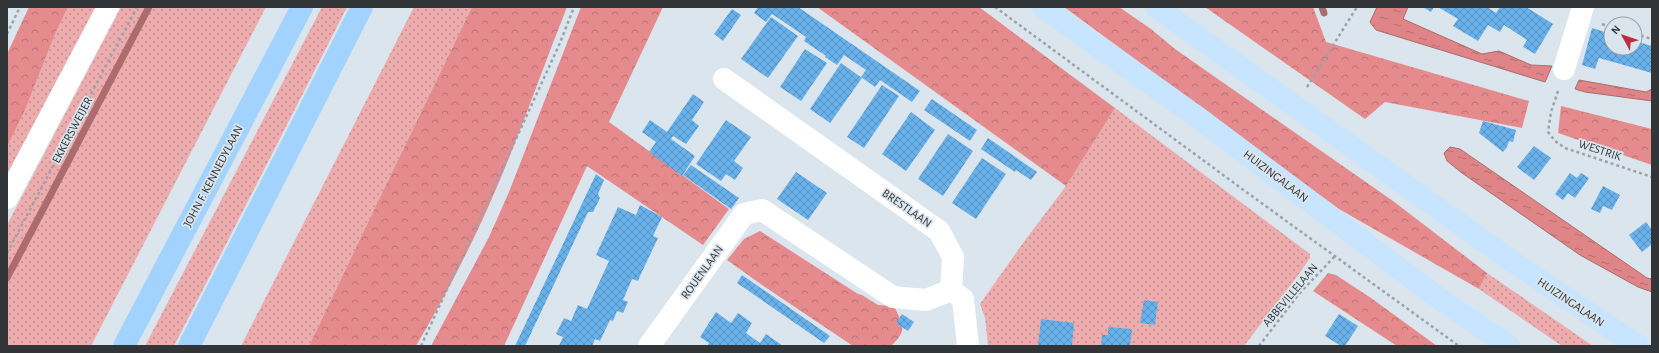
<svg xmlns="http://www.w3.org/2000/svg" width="1659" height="353" viewBox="0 0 1659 353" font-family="'Alegreya Sans',sans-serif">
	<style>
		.grass { fill: url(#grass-dots) }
		.forest { fill: url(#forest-crowns) }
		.water { fill: url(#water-ripples); stroke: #ab6c6f }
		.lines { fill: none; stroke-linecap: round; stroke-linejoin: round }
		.stream { stroke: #ab6c6f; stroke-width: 7 }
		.building { fill: url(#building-cross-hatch) }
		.path { stroke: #9ba3a9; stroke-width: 2.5; stroke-dasharray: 3 3; stroke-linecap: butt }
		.minor { stroke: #fff; stroke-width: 22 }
		.major { stroke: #c7e5fe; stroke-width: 22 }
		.highway { stroke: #a1d3fe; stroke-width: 22 }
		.labels { text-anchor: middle; stroke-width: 3.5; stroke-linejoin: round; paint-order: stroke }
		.street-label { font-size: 12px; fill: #313538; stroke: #dbe5ed }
	</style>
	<defs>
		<pattern id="grass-dots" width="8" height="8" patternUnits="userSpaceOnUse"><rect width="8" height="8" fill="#edacad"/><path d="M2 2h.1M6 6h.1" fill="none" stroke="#c18d8e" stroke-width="1.8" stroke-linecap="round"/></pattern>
		<pattern id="forest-crowns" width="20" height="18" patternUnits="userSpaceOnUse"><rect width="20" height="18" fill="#e68b8d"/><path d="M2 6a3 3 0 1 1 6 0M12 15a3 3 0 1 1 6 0" fill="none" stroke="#bb7274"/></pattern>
		<pattern id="water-ripples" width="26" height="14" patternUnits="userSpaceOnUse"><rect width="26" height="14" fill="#df8487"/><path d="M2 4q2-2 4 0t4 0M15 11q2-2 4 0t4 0" fill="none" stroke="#b56d6f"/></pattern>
		<pattern id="building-cross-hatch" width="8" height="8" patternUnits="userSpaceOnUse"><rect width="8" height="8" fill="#69b1eb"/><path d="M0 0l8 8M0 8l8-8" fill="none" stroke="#5791bf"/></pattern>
	</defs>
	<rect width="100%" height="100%" fill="#dbe5ed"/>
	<g class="grass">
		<polygon points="68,7 99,7 7,179 7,147 25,110 55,34"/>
		<polygon points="121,7 266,7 91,346 7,346 7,225"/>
		<polygon points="322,7 347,7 174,346 145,346"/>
		<polygon points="414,7 472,7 383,191 309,346 241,346"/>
		<path d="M1115 108 1310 254V258C1290 288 1266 316 1244 346H988L985 318 980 304 1023 243 1066 186Z"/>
		<polygon points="1487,273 1593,346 1562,346 1479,289"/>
	</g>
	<g class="forest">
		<polygon points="29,7 68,7 55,34 25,110 7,147 7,54"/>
		<path d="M472 7H567C543 67 522 129 496 189 473 243 446 295 416 346H309L383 191Z"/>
		<polygon points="581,7 663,7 609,122 729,209 703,245 587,166 504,346 431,346 489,237 509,192"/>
		<polygon points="817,7 979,7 1115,108 1066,186"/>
		<polygon points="1064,7 1119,7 1151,29 1175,49 1393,201 1487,273 1479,289 1339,209"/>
		<polygon points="1205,7 1313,7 1326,42 1529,101 1522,128 1385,102 1365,119"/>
		<polygon points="1561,106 1652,129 1652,165 1558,133"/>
		<path d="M760 231 858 294 862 295 878 305 894 306C903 325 908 330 891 346H853L762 285 727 260 744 239Z"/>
		<polygon points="1328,273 1336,275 1371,298 1437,346 1397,346 1313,291"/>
	</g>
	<g class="water">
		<polygon points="1377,7 1408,7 1403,19 1482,54 1499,51 1531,65 1552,66 1545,82 1376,30 1370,22"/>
		<polygon points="1579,80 1646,92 1652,89 1652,101 1585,92 1575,89"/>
		<polygon points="1450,147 1460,149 1647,278 1652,279 1652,292 1638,287 1580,255 1462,173 1447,161 1444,153"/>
	</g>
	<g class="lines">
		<g class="stream">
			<polyline points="1322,7 1324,13"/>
			<polyline points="7,278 149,7"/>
		</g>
	</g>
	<g class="building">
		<polygon points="758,7 798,7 920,91 912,102 880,80 875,87 861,77 866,70 844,55 837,65 825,57 826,56 804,41 806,37 772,14 766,22 754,13"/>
		<polygon points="1423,7 1434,7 1431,12"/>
		<polygon points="1438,7 1487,7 1496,13 1500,7 1526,7 1553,24 1535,54 1523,47 1527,40 1504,25 1500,32 1488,25 1478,41 1453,26 1458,19"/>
		<polygon points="732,9 741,15 723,41 714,34"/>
		<polygon points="771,17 798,36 768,78 741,59"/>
		<polygon points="1592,28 1611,34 1611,48 1635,48 1635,41 1652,46 1652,73 1599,58 1595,69 1582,65"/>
		<polygon points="805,49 827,63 801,101 780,87"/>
		<polygon points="841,63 862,78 830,123 810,109"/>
		<polygon points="882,85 899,96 864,148 847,137"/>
		<polygon points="693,94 704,102 692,120 699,126 686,144 673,136 671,139 695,156 682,176 649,152 656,142 642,132 650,120 667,132"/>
		<polygon points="932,99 977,130 970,141 924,110"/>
		<polygon points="911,112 935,130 906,171 882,154"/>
		<polygon points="726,120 751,137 734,161 743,168 735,180 726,174 721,181 696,164"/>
		<polygon points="1483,121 1516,130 1513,142 1509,141 1507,147 1503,152 1479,133"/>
		<polygon points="948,134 973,151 943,196 918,179"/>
		<polygon points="988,138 1037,172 1031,180 1016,170 1015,172 981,149"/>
		<polygon points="1534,146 1551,158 1534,180 1517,167"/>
		<polygon points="982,158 1006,174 976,219 952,203"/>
		<polygon points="691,165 739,198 731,209 683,175"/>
		<polygon points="796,172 827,193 808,220 777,199"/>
		<polygon points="1570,173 1577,178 1581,173 1589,178 1575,198 1568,193 1563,200 1555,194"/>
		<polygon points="596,174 604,180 598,194 600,198 593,212 588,212 525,346 515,346"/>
		<polygon points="1603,186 1620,195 1612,210 1603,206 1600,213 1591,209"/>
		<polygon points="640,205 662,217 653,236 658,238 640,276 638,281 632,279 623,300 628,302 623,313 617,311 613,321 610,320 600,341 595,339 592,346 559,346 563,337 556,334 564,318 571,321 578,305 587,309 609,261 596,255 618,207 636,215"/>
		<polygon points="1646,222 1652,230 1652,244 1642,252 1629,235"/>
		<polygon points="742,275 830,336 824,343 737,283"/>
		<polygon points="1144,300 1158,302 1155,325 1140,323"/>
		<polygon points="716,312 731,323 738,313 752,323 746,333 760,343 766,334 783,346 707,346 709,343 700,337"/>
		<polygon points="902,314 914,322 908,331 896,323"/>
		<polygon points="1339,314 1358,326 1345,346 1341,346 1325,336"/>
		<polygon points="1041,319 1074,323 1072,346 1038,346"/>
		<polygon points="1108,327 1132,329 1130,346 1101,346 1102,335 1108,335"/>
	</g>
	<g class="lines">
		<g class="path">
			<polyline points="995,7 1249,194 1459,346"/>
			<polyline points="1602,24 1611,27"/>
			<polyline points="7,34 20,7"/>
			<polyline points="1635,34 1652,39"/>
			<polyline points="1307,87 1357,7"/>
			<polyline points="1558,91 1551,112 1548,132 1555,141 1565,148 1652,177"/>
			<polyline points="7,253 137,7"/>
			<polyline points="421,346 560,43 574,7"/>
			<polyline points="1259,346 1299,294 1335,256"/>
		</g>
		<g class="minor">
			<polyline points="1564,69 1583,7"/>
			<polyline points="7,198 108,7"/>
			<polyline points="951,290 963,299 968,346"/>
			<polyline points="649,346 744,214 762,210 893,297 926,300 951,290 953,257 939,231 724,79"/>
		</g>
		<g class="major">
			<polyline points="1043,7 1200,119 1437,297 1509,346"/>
			<polyline points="1156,7 1510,260 1638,346"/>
		</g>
		<g class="highway">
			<polyline points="124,346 302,7"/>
			<polyline points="189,346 362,7"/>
		</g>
	</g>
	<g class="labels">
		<g class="street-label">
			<text transform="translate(72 130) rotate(-62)" y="4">EKKERSWEIJER</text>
			<text transform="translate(1600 150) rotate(18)" y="4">WESTRIK</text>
			<text transform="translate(213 176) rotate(-62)" y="4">JOHN F. KENNEDYLAAN</text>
			<text transform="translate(1276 176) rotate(37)" y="4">HUIZINGALAAN</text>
			<text transform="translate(907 208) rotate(35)" y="4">BRESTLAAN</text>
			<text transform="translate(702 272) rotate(-54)" y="4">ROUENLAAN</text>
			<text transform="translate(1290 295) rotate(-50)" y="4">ABBEVILLELAAN</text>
			<text transform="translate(1571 302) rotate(34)" y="4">HUIZINGALAAN</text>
		</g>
	</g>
	<rect width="1659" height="353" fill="none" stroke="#313538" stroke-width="16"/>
	<g transform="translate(1623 36) rotate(310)"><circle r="19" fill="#dbe5ed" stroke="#979fa5"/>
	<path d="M0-3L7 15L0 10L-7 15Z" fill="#bd2d41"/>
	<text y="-6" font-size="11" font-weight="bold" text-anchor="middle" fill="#313538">N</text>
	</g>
</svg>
